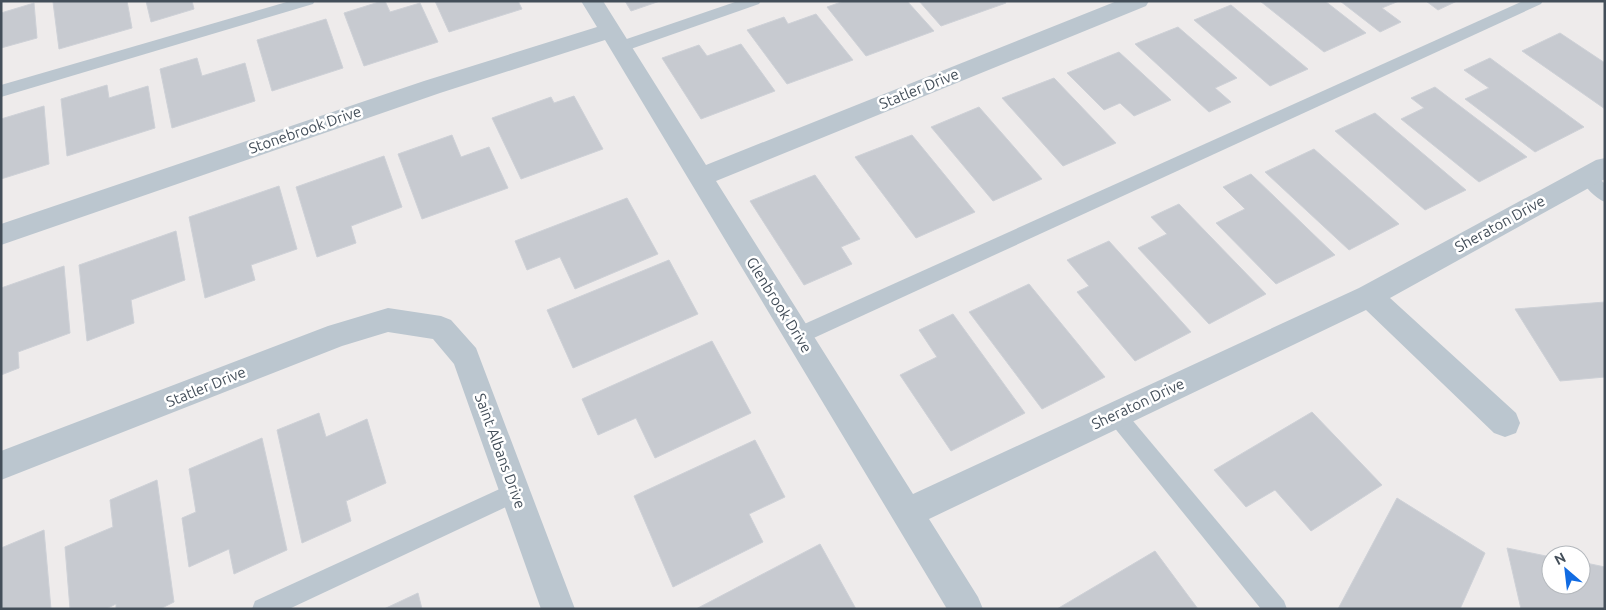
<svg xmlns="http://www.w3.org/2000/svg" width="1606" height="610" viewBox="0 0 1606 610" font-family="Ubuntu,sans-serif">
	<style>
		.building { fill: #c7cad0; stroke: #ced1d7 }
		.lines { fill: none; stroke-linecap: round; stroke-linejoin: round }
		.lane { fill: #bbc6cf; fill-rule: evenodd }
		.street { fill: #bbc6cf; fill-rule: evenodd }
		.labels { text-anchor: middle; stroke-width: 5; stroke-linejoin: round; paint-order: stroke }
		.street-label { font-size: 15px; fill: #434e59; stroke: #fff }
	</style>
	<rect width="100%" height="100%" fill="#eeebeb"/>
	<g class="building">
		<polygon points="127,1 132,28 59,49 53,2"/>
		<polygon points="146,1 192,1 194,9 151,22"/>
		<polygon points="382,1 385,1 390,12 420,3 438,42 364,66 344,13"/>
		<polygon points="435,1 518,1 522,9 449,32"/>
		<polygon points="625,1 660,1 631,11"/>
		<polygon points="844,1 907,1 934,31 866,56 827,7"/>
		<polygon points="919,1 1005,1 1006,3 941,26"/>
		<polygon points="1260,1 1325,1 1366,33 1324,52"/>
		<polygon points="1340,1 1399,1 1382,8 1401,22 1380,32"/>
		<polygon points="1426,1 1457,1 1438,10"/>
		<polygon points="34,3 37,38 1,48 1,13"/>
		<polygon points="1231,5 1308,69 1270,86 1194,20"/>
		<polygon points="816,14 853,60 787,84 747,30 784,17 788,24"/>
		<polygon points="326,19 343,68 272,91 257,40"/>
		<polygon points="1178,27 1237,78 1215,88 1231,102 1209,112 1135,44"/>
		<polygon points="1560,33 1605,63 1605,109 1522,51"/>
		<polygon points="741,44 775,91 701,119 662,58 699,45 707,56"/>
		<polygon points="1119,52 1171,100 1134,116 1120,103 1104,110 1067,73"/>
		<polygon points="197,58 202,76 245,63 255,101 172,128 160,69"/>
		<polygon points="1490,58 1584,127 1535,152 1465,99 1489,88 1464,70"/>
		<polygon points="1054,78 1116,143 1063,166 1002,98"/>
		<polygon points="107,85 109,98 148,86 155,128 67,156 61,99"/>
		<polygon points="1435,87 1527,157 1479,182 1401,119 1424,108 1411,98"/>
		<polygon points="574,96 603,149 521,179 492,118 551,97 554,103"/>
		<polygon points="44,106 49,164 1,179 1,119"/>
		<polygon points="979,107 1042,179 993,201 931,127"/>
		<polygon points="1375,113 1466,190 1425,210 1335,131"/>
		<polygon points="452,135 461,157 489,147 508,188 422,219 398,154"/>
		<polygon points="912,135 975,212 916,238 855,157"/>
		<polygon points="1314,149 1399,224 1349,250 1265,172"/>
		<polygon points="384,156 402,207 351,226 356,243 317,257 296,187"/>
		<polygon points="1251,174 1335,255 1276,284 1216,223 1245,209 1223,187"/>
		<polygon points="815,175 860,239 841,247 852,264 804,285 750,201"/>
		<polygon points="279,186 297,249 251,265 255,280 205,298 189,217"/>
		<polygon points="627,198 658,254 575,289 560,257 527,270 515,241"/>
		<polygon points="1179,204 1266,294 1209,324 1138,248 1167,234 1151,217"/>
		<polygon points="176,231 185,280 131,300 134,323 87,341 79,265"/>
		<polygon points="1109,241 1191,332 1135,361 1077,292 1089,286 1067,260"/>
		<polygon points="669,260 698,314 573,368 547,310"/>
		<polygon points="64,266 70,333 18,352 19,368 1,375 1,288"/>
		<polygon points="1029,284 1105,377 1042,409 969,312"/>
		<polygon points="1605,302 1605,377 1560,381 1515,309"/>
		<polygon points="953,314 1025,413 951,451 900,375 937,357 919,330"/>
		<polygon points="712,341 751,413 655,458 636,418 598,435 582,399"/>
		<polygon points="1312,412 1382,485 1311,531 1275,490 1246,507 1214,470"/>
		<polygon points="319,413 326,437 367,419 386,483 346,501 351,521 302,543 277,430"/>
		<polygon points="262,438 287,550 234,574 229,549 189,567 182,518 196,512 189,469"/>
		<polygon points="755,440 785,497 749,514 763,542 673,587 634,496"/>
		<polygon points="157,480 174,602 160,609 116,609 116,604 106,609 70,609 65,547 113,527 110,500"/>
		<polygon points="1397,498 1485,553 1460,609 1338,609"/>
		<polygon points="44,530 51,609 1,609 1,548"/>
		<polygon points="820,544 856,609 696,609"/>
		<polygon points="1507,548 1551,557 1551,585 1581,585 1581,562 1605,567 1605,609 1521,609"/>
		<polygon points="1155,551 1198,609 1057,609"/>
		<polygon points="418,593 422,609 384,609"/>
	</g>
	<g class="lines">
		<g class="lane">
			<polygon points="290,1 315,1 313,4 1,97 1,85"/>
			<polygon points="738,1 761,1 759,4 625,51 620,52 615,51 612,47 615,43"/>
			<polygon points="1523,1 1543,1 1541,4 805,342 798,344 791,342 788,336 791,330"/>
			<path d="M1587 171 1593 172 1605 184V202C1595 198 1584 186 1579 177L1581 172Z"/>
			<polygon points="1116,406 1123,409 1284,601 1287,609 1261,609 1109,421 1106,415 1109,409"/>
			<polygon points="515,482 523,485 526,492 523,499 289,609 252,609 255,601"/>
		</g>
		<g class="street">
			<polygon points="581,1 603,1 706,165 1117,1 1149,1 1146,6 716,181 913,494 1359,288 1596,160 1605,158 1605,179 1390,298 1516,413 1520,423 1516,433 1505,437 1494,433 1366,310 929,519 978,597 983,609 947,609 605,40 440,93 1,245 1,224 424,81 597,27"/>
			<polygon points="388,308 441,316 451,320 476,348 575,609 541,609 454,364 433,339 388,332 342,346 1,480 1,451 328,326"/>
		</g>
	</g>
	<g class="labels">
		<g class="street-label">
			<text transform="translate(919 89) rotate(-22)" y="5">Statler Drive</text>
			<text transform="translate(305 130) rotate(-19)" y="5">Stonebrook Drive</text>
			<text transform="translate(1500 224) rotate(-29)" y="5">Sheraton Drive</text>
			<text transform="translate(779 305) rotate(58)" y="5">Glenbrook Drive</text>
			<text transform="translate(206 387) rotate(-22)" y="5">Statler Drive</text>
			<text transform="translate(1138 404) rotate(-25)" y="5">Sheraton Drive</text>
			<text transform="translate(500 451) rotate(70)" y="5">Saint Albans Drive</text>
		</g>
	</g>
	<rect width="1606" height="610" fill="none" stroke="#434e59" stroke-width="5"/>
	<g transform="translate(1566 570) rotate(332)"><circle r="24" fill="#ffffff" stroke="#b4b8bd"/>
	<path d="M0-4L9 19L0 12L-9 19Z" fill="#116be2"/>
	<text y="-8" font-size="14" font-weight="bold" text-anchor="middle" fill="#434e59">N</text>
	</g>
</svg>
